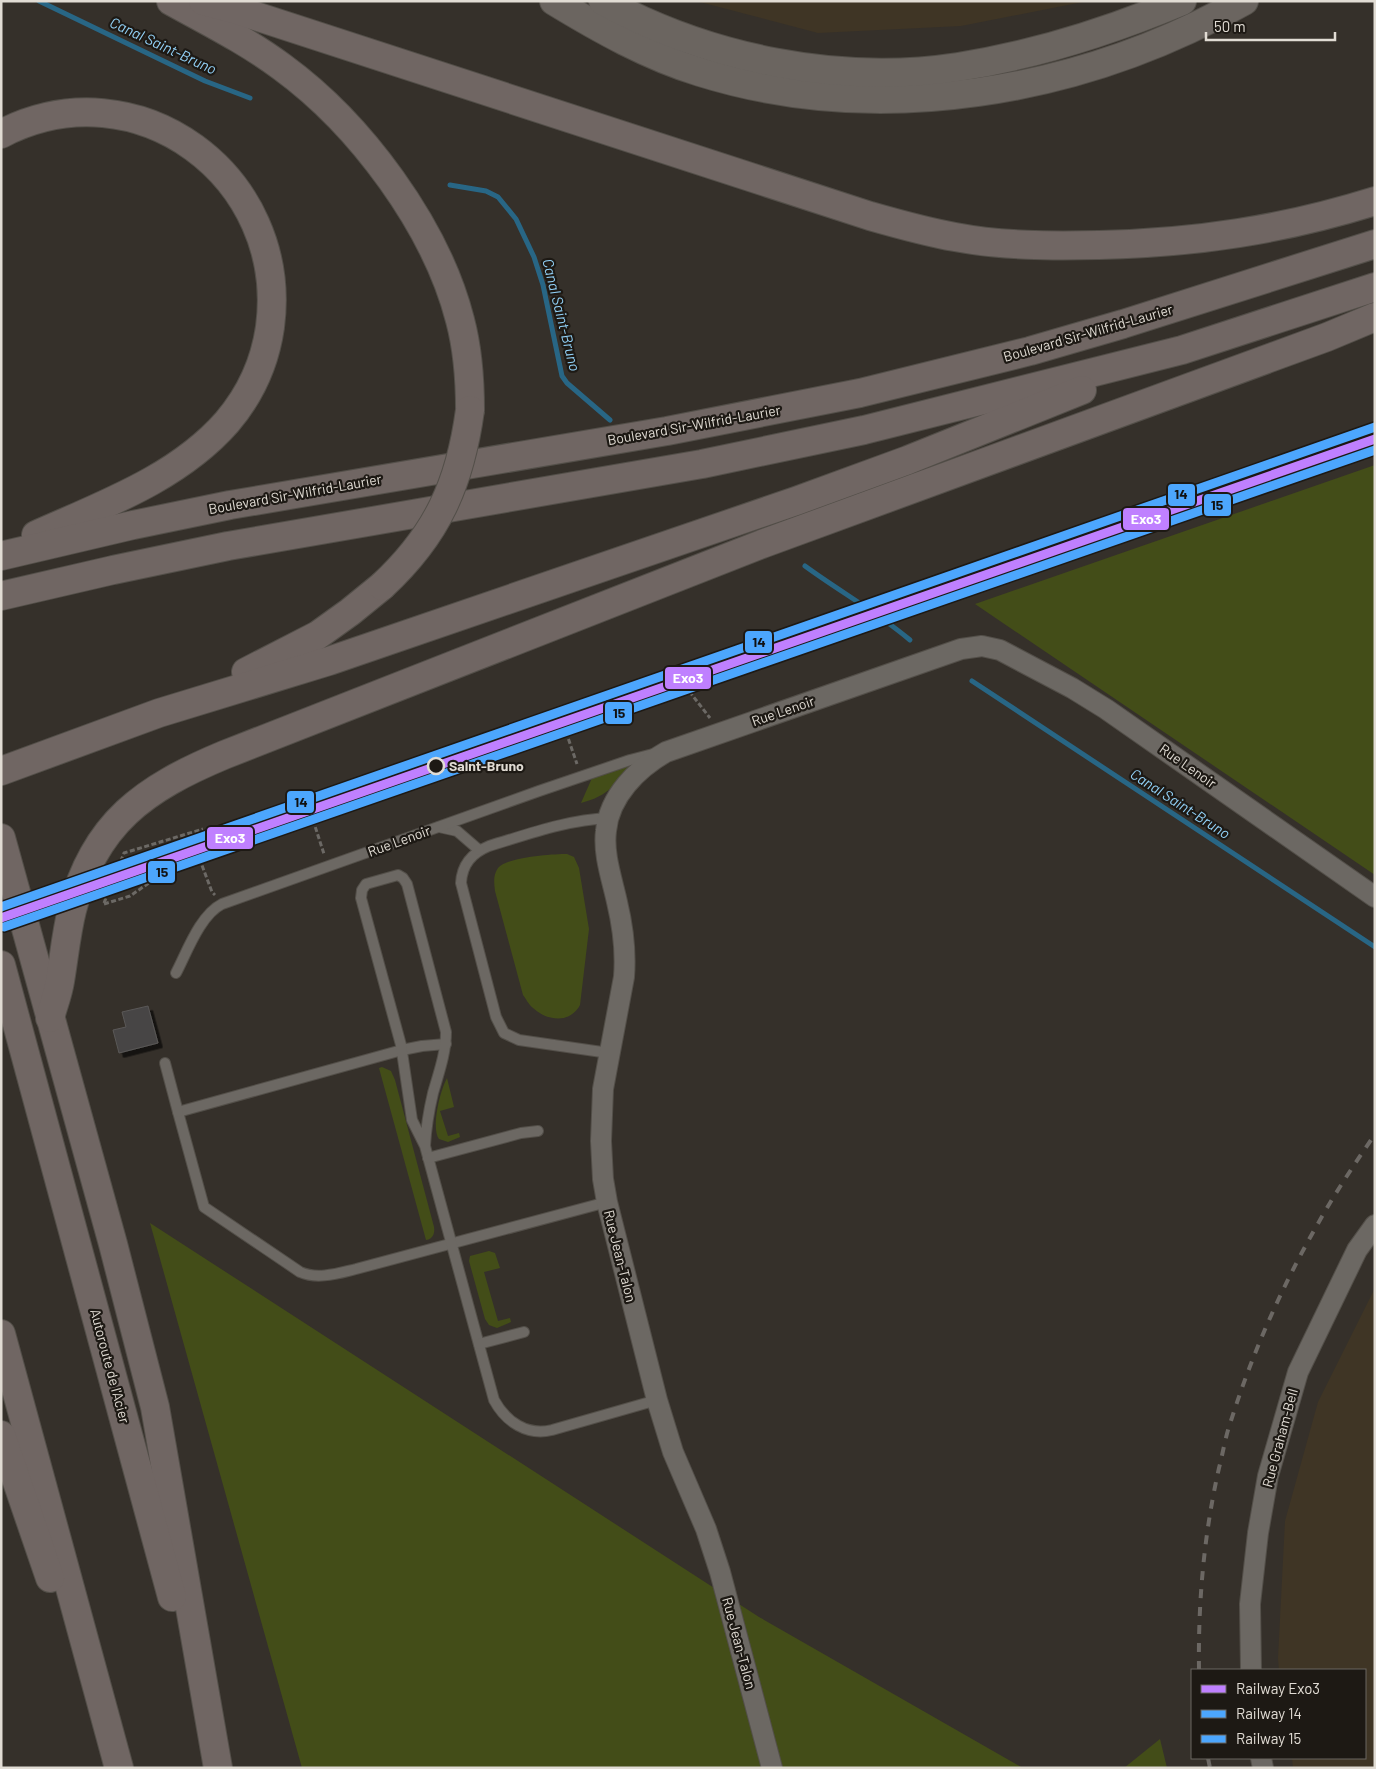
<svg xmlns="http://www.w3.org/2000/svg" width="1376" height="1769" viewBox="0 0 1376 1769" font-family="Barlow,sans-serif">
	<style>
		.built { fill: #3f3525 }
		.green { fill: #434d18 }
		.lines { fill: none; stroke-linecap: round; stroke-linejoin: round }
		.stream { stroke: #286685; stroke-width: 5 }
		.building { fill: #474545; stroke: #5a5857; filter: url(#shadow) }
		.lane-casing { stroke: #534f49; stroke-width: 12 }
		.street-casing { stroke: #534f49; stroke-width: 22 }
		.secondary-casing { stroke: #534f49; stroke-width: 30 }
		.highway-casing { stroke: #534f49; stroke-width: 30 }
		.path { stroke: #6c6965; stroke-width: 3; stroke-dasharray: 5 2.5; stroke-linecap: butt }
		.lane { stroke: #6c6863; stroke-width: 10 }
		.street { stroke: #6c6863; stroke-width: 20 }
		.secondary { stroke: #6b6560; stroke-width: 28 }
		.highway { stroke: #706663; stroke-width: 28 }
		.rail { stroke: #6c6864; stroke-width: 4; stroke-dasharray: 9 9; stroke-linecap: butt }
		.highway-bridge-casing { stroke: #534f49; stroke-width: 30; stroke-linecap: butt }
		.highway-bridge { stroke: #706663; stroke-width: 28 }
		.rail-1-casing { stroke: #1d1914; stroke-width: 12 }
		.rail-2-casing { stroke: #1d1914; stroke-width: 12 }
		.rail-3-casing { stroke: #1d1914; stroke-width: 12 }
		.rail-1 { stroke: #bf80ff; stroke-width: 9 }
		.rail-2 { stroke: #4ca6fd; stroke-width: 9 }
		.rail-3 { stroke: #4ca6fd; stroke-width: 9 }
		.stop-dot { fill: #1d1914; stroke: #e1dcd4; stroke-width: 2.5 }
		.labels { text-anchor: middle; stroke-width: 4.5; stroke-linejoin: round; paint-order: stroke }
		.street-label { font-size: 14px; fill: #e1dcd4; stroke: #1d1914 }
		.stop-label { font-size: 14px; font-weight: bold; fill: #e1dcd4; stroke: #1d1914; text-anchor: start }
		.water-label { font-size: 15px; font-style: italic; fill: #92d1f7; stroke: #1d1914 }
		.line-badge { stroke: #1d1914; stroke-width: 2 }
		.badge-label { font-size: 14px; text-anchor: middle; font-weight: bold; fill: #fff }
		.pale-badge-label { font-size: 14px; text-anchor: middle; font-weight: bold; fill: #111 }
	</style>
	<defs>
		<filter id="shadow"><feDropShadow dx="4.5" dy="4.5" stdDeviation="0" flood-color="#0009"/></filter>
	</defs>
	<rect width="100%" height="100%" fill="#35302a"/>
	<g class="built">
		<polygon points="696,1 1088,1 961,26 818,33"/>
		<polygon points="1375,1288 1375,1768 1293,1768 1292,1758 1365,1758 1365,1670 1279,1670 1278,1658 1285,1521 1318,1402"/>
	</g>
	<g class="green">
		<polygon points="1375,465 1375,875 975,604"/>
		<path d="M634 763C616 783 609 796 581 803L592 778Z"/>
		<path d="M567 854 574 857 579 868 589 929 580 1005C570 1024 547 1021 533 1008 529 1005 526 999 523 995L495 891C494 883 493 875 498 868 507 857 552 854 567 854Z"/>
		<path d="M382 1067 391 1071 395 1080 434 1227C435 1233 433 1239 426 1240L379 1068Z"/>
		<path d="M447 1078 454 1107 440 1111 448 1136 459 1133 460 1137 448 1142 439 1139C431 1127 440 1091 447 1078Z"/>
		<polygon points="150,1223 759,1617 1023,1768 302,1768"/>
		<polygon points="489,1251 495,1253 500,1268 484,1272 498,1321 510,1318 511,1322 497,1328 489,1325 485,1319 469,1261 470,1256"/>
		<polygon points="1160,1739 1167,1768 1124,1768"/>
	</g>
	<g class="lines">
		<g class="stream">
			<polyline points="39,1 205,81 250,98"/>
			<polyline points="450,185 486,191 498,197 516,219 534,257 543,285 562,376 567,383 610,420"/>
			<path d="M805 566C839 591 877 612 910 640"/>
			<polyline points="972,681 1375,947"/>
		</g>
	</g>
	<polygon class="building" points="148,1006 158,1043 119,1053 113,1030 126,1027 122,1012"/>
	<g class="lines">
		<defs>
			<g id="lane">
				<path d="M608 818C567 820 529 834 489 846 472 853 462 864 461 883L496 1017 504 1033 519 1040 609 1053"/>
				<polyline points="439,827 457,831 479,850"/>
				<path d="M176 973C187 952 200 915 222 904L539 791 630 760 653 754"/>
				<path d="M446 1044 422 1046 402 1050 178 1112 204 1207 300 1272C318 1280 339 1273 356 1269L607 1202"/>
				<polyline points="165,1063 178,1112"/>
				<path d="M425 1146 412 1120 401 1045 361 898 362 890 366 884 398 875 403 878 407 884 446 1032C446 1053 439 1072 433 1093 429 1110 426 1128 425 1146L494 1400C506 1422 527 1436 552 1430L657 1400"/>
				<polyline points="428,1158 521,1133 538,1131"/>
				<polyline points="479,1344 524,1332"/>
			</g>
			<g id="street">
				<polyline points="1251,1670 1250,1604 1258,1533 1268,1476 1298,1372 1357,1250 1375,1225"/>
				<polyline points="1261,1758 1263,1768"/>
				<path d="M772 1768 720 1572 706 1529 673 1452 657 1400 607 1202 603 1179 601 1141 603 1089 624 977C626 952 623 927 617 902 612 879 603 854 606 831 609 796 638 768 666 752L961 649 982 646 1000 650 1072 688 1106 709 1375 897"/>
			</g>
			<g id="secondary">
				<path d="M554 1C600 29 648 56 700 72 880 128 1081 93 1244 1"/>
				<path d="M603 1C709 59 839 85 958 67 1036 55 1110 31 1182 1"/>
			</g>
			<g id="highway">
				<path d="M171 1C209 22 247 41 282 67 360 124 436 226 460 320 468 350 470 380 470 410"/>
				<path d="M203 1 237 10 870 216C898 224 926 232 955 237 1002 246 1051 246 1099 245 1195 243 1282 230 1375 201"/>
				<path d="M1 134C137 63 290 177 270 327 265 362 250 395 227 422 178 478 103 505 36 535"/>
				<polyline points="1,556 133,525 230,505 667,431 860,393 1030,351 1123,324 1375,244"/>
				<polyline points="1,596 113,570 228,546 702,464 864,430 1182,350 1375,287"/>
				<polyline points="246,672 318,635 350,612 382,586"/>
				<polyline points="1,771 159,713 329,661 796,501 908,460 1082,390"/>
				<polyline points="1,838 113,1244 155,1407 218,1768"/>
				<polyline points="1,965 172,1597"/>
				<path d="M50 1018C53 1006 58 994 60 981 64 958 66 934 72 910 94 823 145 788 224 755L762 544 1327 337 1375 317"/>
				<polyline points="1,1334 119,1768"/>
				<polyline points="1,1435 50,1578"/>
			</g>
		</defs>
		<use href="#lane" class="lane-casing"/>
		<use href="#street" class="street-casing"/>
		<use href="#secondary" class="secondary-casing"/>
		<use href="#highway" class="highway-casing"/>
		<g class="path">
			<polyline points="682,691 689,691 710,718"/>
			<polyline points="566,732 577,764"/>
			<polyline points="313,820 324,854"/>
			<polyline points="104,903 124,853 203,829"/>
			<polyline points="104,904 130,896 165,872 200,860 212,892 215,895"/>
		</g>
		<use href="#lane" class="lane"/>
		<use href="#street" class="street"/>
		<use href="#secondary" class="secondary"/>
		<use href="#highway" class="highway"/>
		<g class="rail">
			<path d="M1199 1670C1198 1602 1204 1534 1219 1468 1223 1453 1225 1438 1230 1424 1252 1353 1283 1284 1320 1220 1337 1190 1356 1162 1375 1134"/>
			<polyline points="1208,1758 1210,1768"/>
		</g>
		<defs>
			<path id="highway-bridge" d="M382 586C437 535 460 484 470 410"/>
		</defs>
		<use href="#highway-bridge" class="highway-bridge-casing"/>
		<use href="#highway-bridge" class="highway-bridge"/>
		<defs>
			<polyline id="rail-1" points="1,918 1375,439"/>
			<polyline id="rail-2" points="1,907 1375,427"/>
			<polyline id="rail-3" points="4,927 1375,450"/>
		</defs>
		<use href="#rail-1" class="rail-1-casing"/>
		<use href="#rail-2" class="rail-2-casing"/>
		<use href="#rail-3" class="rail-3-casing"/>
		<use href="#rail-1" class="rail-1"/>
		<use href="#rail-2" class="rail-2"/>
		<use href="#rail-3" class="rail-3"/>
	</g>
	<circle class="stop-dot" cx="436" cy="766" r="8"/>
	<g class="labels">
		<g class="street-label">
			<text transform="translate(1088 333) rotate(-16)" y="5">Boulevard Sir-Wilfrid-Laurier</text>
			<text transform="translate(694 425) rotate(-10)" y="5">Boulevard Sir-Wilfrid-Laurier</text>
			<text transform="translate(295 494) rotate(-10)" y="5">Boulevard Sir-Wilfrid-Laurier</text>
			<text transform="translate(783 711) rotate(-19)" y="5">Rue Lenoir</text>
			<text transform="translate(1188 766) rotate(35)" y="5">Rue Lenoir</text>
			<text transform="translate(399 841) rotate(-20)" y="5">Rue Lenoir</text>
			<text transform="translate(620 1256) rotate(76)" y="5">Rue Jean-Talon</text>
			<text transform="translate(110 1366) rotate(75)" y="5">Autoroute de l'Acier</text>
			<text transform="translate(1280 1438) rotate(-75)" y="5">Rue Graham-Bell</text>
			<text transform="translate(739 1643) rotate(75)" y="5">Rue Jean-Talon</text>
		</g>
		<g class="stop-label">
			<text x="449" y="771">Saint-Bruno</text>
		</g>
		<g class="water-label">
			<text transform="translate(163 46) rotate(25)" y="5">Canal Saint-Bruno</text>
			<text transform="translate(561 315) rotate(76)" y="5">Canal Saint-Bruno</text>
			<text transform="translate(1180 804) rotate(33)" y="5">Canal Saint-Bruno</text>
		</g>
	</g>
	<g class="line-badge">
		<rect x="1167" y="483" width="29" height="24" rx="5" fill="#4ca6fd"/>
		<rect x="1203" y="493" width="29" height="24" rx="5" fill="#4ca6fd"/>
		<rect x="1122" y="507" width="48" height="24" rx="5" fill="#bf80ff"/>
		<rect x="744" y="630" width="29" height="24" rx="5" fill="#4ca6fd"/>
		<rect x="664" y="666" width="48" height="24" rx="5" fill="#bf80ff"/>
		<rect x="604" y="701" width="29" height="24" rx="5" fill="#4ca6fd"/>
		<rect x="286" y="790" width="29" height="24" rx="5" fill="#4ca6fd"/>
		<rect x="206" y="826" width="48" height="24" rx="5" fill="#bf80ff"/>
		<rect x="147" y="860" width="29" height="24" rx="5" fill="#4ca6fd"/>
	</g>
	<g class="badge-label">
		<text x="1146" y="524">Exo3</text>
		<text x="688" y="683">Exo3</text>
		<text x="230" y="843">Exo3</text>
	</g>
	<g class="pale-badge-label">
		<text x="1181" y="499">14</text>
		<text x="1217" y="510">15</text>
		<text x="759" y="647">14</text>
		<text x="619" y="718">15</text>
		<text x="301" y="807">14</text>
		<text x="162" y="877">15</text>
	</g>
	<rect width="1376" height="1769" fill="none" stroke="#e1dcd4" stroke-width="5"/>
	<rect x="1191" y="1669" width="175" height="90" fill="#1d1914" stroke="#6b6761"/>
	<rect x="1201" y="1685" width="25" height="8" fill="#bf80ff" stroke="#6b6761"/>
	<text x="1236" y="1694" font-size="15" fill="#e1dcd4">Railway Exo3</text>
	<rect x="1201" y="1710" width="25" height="8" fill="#4ca6fd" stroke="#6b6761"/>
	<text x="1236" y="1719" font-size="15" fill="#e1dcd4">Railway 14</text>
	<rect x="1201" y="1735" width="25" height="8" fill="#4ca6fd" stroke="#6b6761"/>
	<text x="1236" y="1744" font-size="15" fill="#e1dcd4">Railway 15</text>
	<path d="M1206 32v8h129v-8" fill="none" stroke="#e1dcd4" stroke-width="2.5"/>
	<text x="1214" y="32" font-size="15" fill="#e1dcd4" stroke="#1d1914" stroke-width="4" paint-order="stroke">50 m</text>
</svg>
